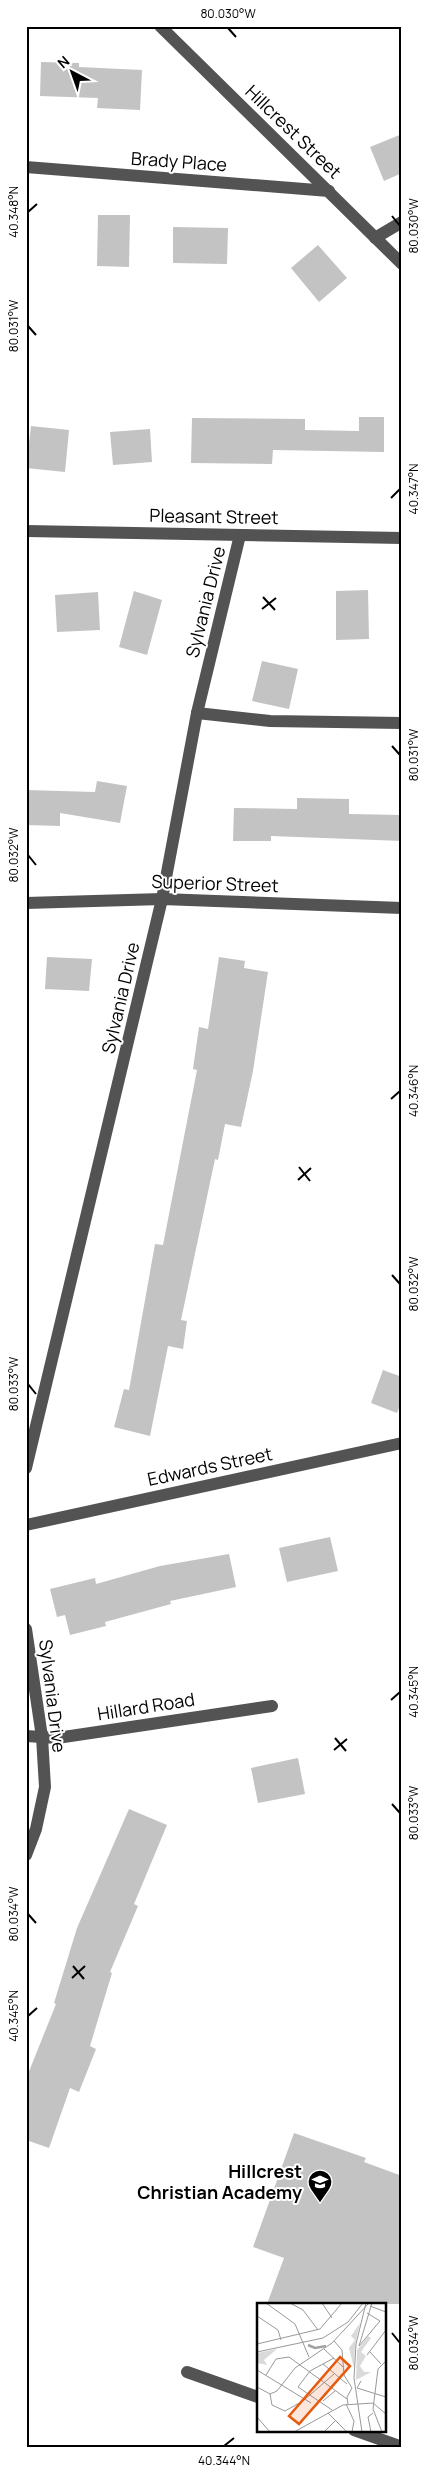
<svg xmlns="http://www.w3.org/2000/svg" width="428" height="2474" viewBox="0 0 428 2474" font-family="Manrope,sans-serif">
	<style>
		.building { fill: #c3c3c3 }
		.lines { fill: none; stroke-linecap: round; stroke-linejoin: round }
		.minor { stroke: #535353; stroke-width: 12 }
		.ticks { fill: none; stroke: #000; stroke-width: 2 }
		.labels { text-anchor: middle; stroke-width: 4; stroke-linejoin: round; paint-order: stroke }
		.street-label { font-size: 18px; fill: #000; stroke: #fff }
		.poi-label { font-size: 18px; font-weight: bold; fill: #000; stroke: #fff; text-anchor: end }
		.inset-river { fill: none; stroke: #a1a1a1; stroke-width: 2.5 }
		.inset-road { fill: none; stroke: #999; stroke-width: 1 }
		.view { fill: #e8590c; fill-opacity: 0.15; stroke: #e8590c; stroke-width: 2.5 }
		.inset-edge { fill: none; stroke: #000; stroke-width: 2.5 }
		.neatline { fill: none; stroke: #000; stroke-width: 2 }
		.ticks-label { font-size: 12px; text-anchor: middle; fill: #000 }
	</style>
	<rect width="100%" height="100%" fill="#fff"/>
	<g class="building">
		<polygon points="41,62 79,63 79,67 142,70 140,110 97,108 98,98 40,96"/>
		<polygon points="402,134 402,173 384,181 370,147"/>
		<polygon points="98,215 130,215 129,267 97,266"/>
		<polygon points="173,227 228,228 227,264 173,263"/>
		<polygon points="318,245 347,278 319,302 291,268"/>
		<polygon points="359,417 384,417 384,452 273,450 272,464 191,463 192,418 305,419 305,430 359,431"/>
		<polygon points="31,426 69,430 65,472 26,468"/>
		<polygon points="150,429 152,462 113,465 110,432"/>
		<polygon points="368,590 369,639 336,640 336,591"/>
		<polygon points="134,591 162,600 147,655 119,647"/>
		<polygon points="98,592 100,630 57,632 55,595"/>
		<polygon points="262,661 298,669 289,709 252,701"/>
		<polygon points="97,781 127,786 120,823 60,813 60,826 26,825 26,790 95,792"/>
		<polygon points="297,798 349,799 349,814 402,815 402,841 271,836 271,841 233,841 234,808 297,809"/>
		<polygon points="47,957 92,959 89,991 45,989"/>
		<polygon points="219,957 245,961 244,968 268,972 253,1071 241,1127 225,1124 218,1160 215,1159 181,1320 187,1321 183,1349 168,1346 150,1436 114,1427 124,1389 129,1390 155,1244 163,1245 197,1070 193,1069 199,1027 208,1029"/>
		<polygon points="383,1370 402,1377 402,1400 397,1413 371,1403"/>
		<polygon points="330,1537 338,1571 287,1582 279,1548"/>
		<polygon points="229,1554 236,1587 170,1601 171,1604 105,1622 106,1626 70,1635 65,1615 57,1617 50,1589 95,1578 96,1584 160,1566"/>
		<polygon points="298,1758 305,1794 258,1803 251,1768"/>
		<polygon points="129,1809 167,1825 134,1904 138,1906 110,1972 112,1973 90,2046 96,2049 79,2092 70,2088 49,2148 26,2140 26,2079 56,2004 54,2003 77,1928"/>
		<polygon points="294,2133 366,2158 364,2162 402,2176 402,2304 267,2304 284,2258 253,2247"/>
	</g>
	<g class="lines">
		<g class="minor">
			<polyline points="160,26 402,264"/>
			<polyline points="26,167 329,191"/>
			<polyline points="375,238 402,222"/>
			<polyline points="26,531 402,538"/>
			<polyline points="197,713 270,721 402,723"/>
			<polyline points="26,903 162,899 402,908"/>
			<polyline points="26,1468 162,899 197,713 240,535"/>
			<polyline points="26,1525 402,1443"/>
			<polyline points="26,1629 42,1737 45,1787 36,1829 26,1855"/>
			<polyline points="26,1736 57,1738 272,1706"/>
			<polyline points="187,2372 258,2397"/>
			<polyline points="354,2430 402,2447"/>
		</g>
	</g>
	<path class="ticks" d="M228 28 236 37M28 212 37 204M392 216 400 226M28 326 36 335M391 498 400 489M263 597 275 610M262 609 276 598M392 746 400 755M28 855 36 865M391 1099 400 1091M299 1167 310 1181M298 1180 311 1168M392 1275 400 1284M28 1384 36 1394M391 1700 400 1692M335 1738 346 1751M334 1750 347 1739M392 1804 400 1813M28 1914 36 1923M73 1966 84 1979M72 1978 85 1966M28 2016 37 2008M392 2333 400 2343M224 2446 234 2438"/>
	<defs>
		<symbol id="school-pin" viewBox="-11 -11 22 30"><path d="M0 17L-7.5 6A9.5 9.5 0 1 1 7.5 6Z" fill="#000" stroke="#fff"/><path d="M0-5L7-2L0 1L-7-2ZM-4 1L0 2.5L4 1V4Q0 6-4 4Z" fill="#fff"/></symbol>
	</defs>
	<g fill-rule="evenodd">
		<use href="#school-pin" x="306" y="2168" width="28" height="38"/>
	</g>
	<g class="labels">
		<g class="street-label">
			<text transform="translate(293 132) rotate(44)" y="6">Hillcrest Street</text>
			<text transform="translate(179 162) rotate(4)" y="6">Brady Place</text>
			<text transform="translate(214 517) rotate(1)" y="6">Pleasant Street</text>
			<text transform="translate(206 602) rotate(-76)" y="6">Sylvania Drive</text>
			<text transform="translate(215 884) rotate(2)" y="6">Superior Street</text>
			<text transform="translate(121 998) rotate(-77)" y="6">Sylvania Drive</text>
			<text transform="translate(210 1467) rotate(-12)" y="6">Edwards Street</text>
			<text transform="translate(52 1696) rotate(83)" y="6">Sylvania Drive</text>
			<text transform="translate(146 1707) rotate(-9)" y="6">Hillard Road</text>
		</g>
		<g class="poi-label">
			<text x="302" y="2178">Hillcrest<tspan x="302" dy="21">Christian Academy</tspan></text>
		</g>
	</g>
	<g transform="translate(257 2303)">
		<rect width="129" height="129" fill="#fff"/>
		<path d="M103 20 98 42 97 65 92 45 98 37 94 33ZM111 33 114 35 104 49 109 53 103 63 107 69H114L99 77 100 47ZM20 46 7 57 10 62 0 60V50Z" fill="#dadada"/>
		<path class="inset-river" d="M51 42 58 45 69 43"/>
		<path class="inset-road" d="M9 0 38 21 52 54M33 0 46 7 61 27M65 0 75 15M113 3 129 9M0 13 21 27 24 37M77 38 85 47 87 72 95 85 90 94 91 101M0 41 63 26 85 0M102 43 123 18 110 10M102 43 115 0M67 46 86 64M0 49 66 35 91 19 106 0M113 49 124 61M110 52 129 27M66 61 90 81M0 67 54 100M9 72 19 56 32 54 90 96M104 78 100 85 129 94M0 84 13 91 20 88 38 65 75 40 112 0M13 91 15 102 28 108 46 98 77 71M66 98 78 88M116 100 129 111M89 101 97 118 95 129M75 107 41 84 53 68 77 55M71 110 90 129M0 114 13 129M37 129 86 102 116 100M67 129 79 117M105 129 97 75 99 41 109 0M114 129 111 114 116 110M125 129 116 106 121 66 129 58"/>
		<path class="view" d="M83 54 93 63 42 121 32 113Z"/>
		<rect width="129" height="129" class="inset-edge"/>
	</g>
	<rect width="428" height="2474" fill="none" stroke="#ffffff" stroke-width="55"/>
	<g transform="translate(72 72) rotate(319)" stroke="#ffffff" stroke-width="4" paint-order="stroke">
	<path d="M0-4L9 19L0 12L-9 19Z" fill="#000000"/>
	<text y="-8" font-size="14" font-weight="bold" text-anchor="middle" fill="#000000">N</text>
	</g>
	<rect x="28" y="28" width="372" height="2418" class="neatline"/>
	<g class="ticks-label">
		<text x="228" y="18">80.030°W</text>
		<text transform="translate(14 212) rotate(-90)" y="4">40.348°N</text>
		<text transform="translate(414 226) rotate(-90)" y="4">80.030°W</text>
		<text transform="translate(14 326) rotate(-90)" y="4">80.031°W</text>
		<text transform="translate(414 489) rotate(-90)" y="4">40.347°N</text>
		<text transform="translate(414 755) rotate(-90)" y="4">80.031°W</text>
		<text transform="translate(14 855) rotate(-90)" y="4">80.032°W</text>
		<text transform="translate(414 1091) rotate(-90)" y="4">40.346°N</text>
		<text transform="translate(414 1284) rotate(-90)" y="4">80.032°W</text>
		<text transform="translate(14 1384) rotate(-90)" y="4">80.033°W</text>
		<text transform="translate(414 1692) rotate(-90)" y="4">40.345°N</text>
		<text transform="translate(414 1813) rotate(-90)" y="4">80.033°W</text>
		<text transform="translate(14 1914) rotate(-90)" y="4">80.034°W</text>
		<text transform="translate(14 2016) rotate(-90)" y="4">40.345°N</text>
		<text transform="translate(414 2343) rotate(-90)" y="4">80.034°W</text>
		<text x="224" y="2465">40.344°N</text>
	</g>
</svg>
